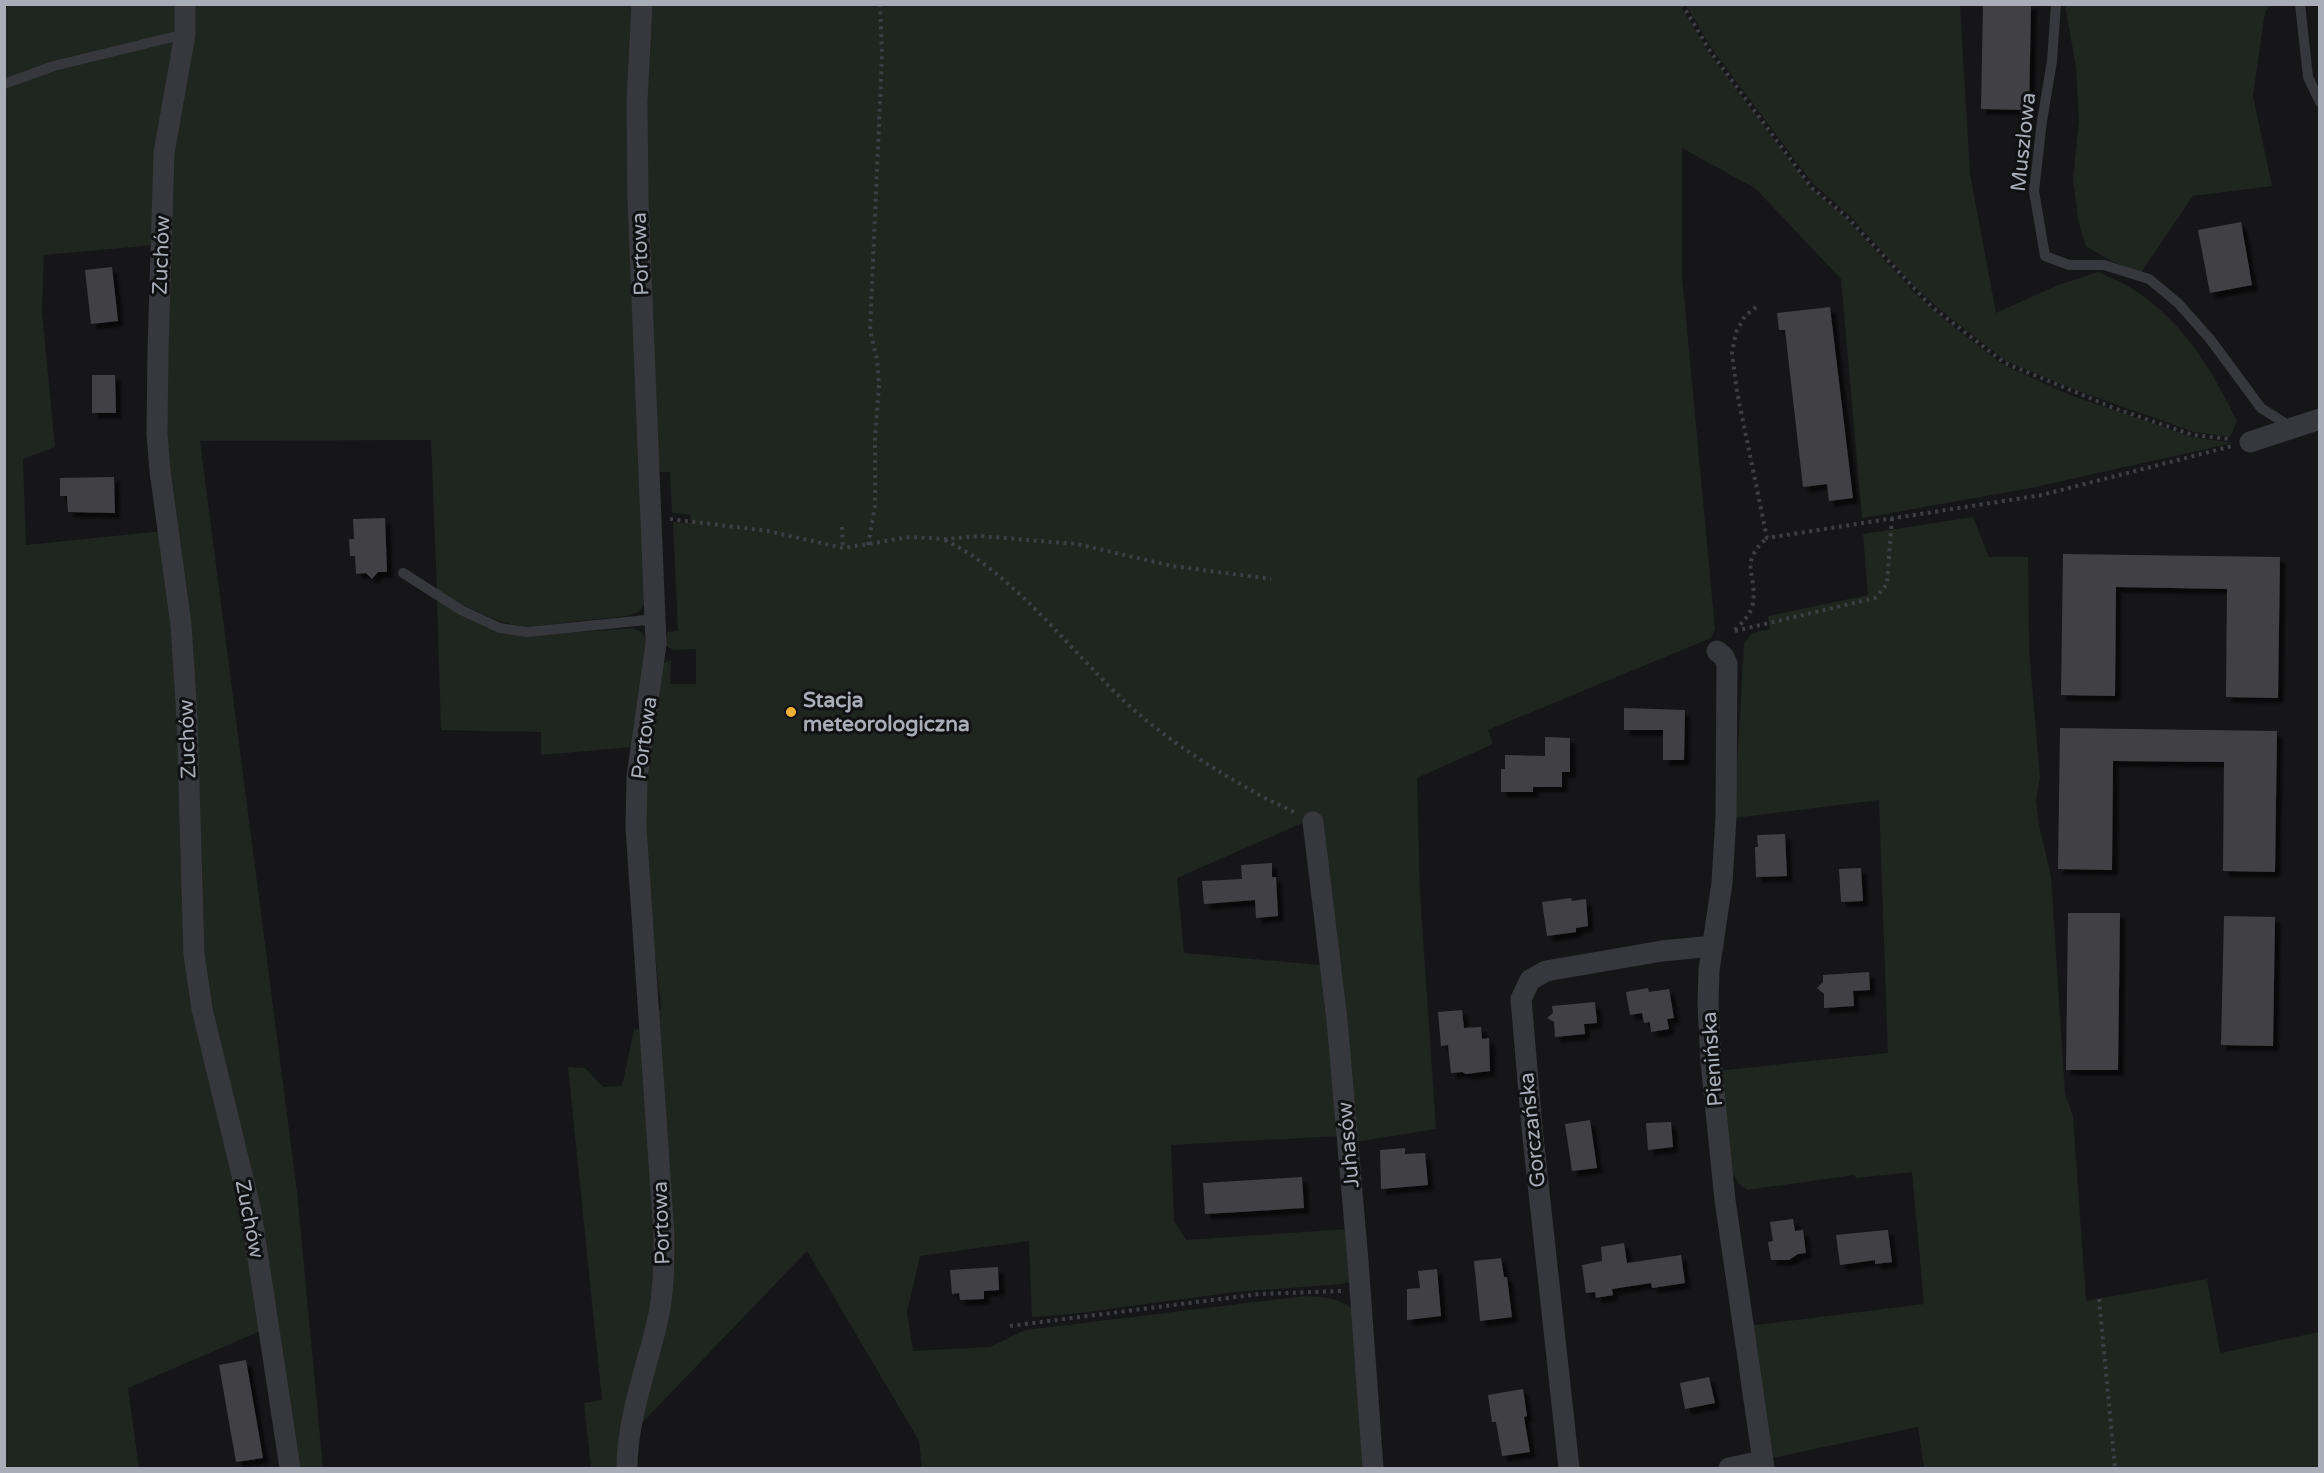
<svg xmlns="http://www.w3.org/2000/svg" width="2324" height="1473" viewBox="0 0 2324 1473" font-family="'Varela Round',sans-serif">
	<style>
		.green { fill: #1e261f }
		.building { fill: #404145; filter: url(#shadow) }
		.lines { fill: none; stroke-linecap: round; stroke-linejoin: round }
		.path { stroke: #3d3f44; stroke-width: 4; stroke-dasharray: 3 4.5; stroke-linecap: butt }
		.service { stroke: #37383d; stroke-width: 10 }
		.minor { stroke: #37383d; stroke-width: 21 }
		.poi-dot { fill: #f2b134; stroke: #111113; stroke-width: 2 }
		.labels { text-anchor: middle; stroke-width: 6; stroke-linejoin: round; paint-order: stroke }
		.street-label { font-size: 21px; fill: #a8adb8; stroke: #111113 }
		.poi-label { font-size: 21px; font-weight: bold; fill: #a8adb8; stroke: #111113; text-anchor: start }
	</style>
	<defs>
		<filter id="shadow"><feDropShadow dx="5.5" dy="5.5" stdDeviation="1.5" flood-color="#0009"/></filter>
	</defs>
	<rect width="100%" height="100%" fill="#161618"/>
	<g class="green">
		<polygon points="5,5 180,5 154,245 44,255 42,312 55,447 23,459 26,545 163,531 219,1103 265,1329 128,1388 139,1468 5,1468"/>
		<polygon points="189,5 637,5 646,602 640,611 627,616 526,627 501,622 463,605 437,590 431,440 200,441 297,1192 323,1468 295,1468 208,1008 165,473 171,153"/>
		<path d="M647 5H1680L1709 53 1809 186 1847 219 1915 293 1945 320 2002 364 2070 395 2192 437 2233 443 2026 489 1862 518 1841 279 1756 189 1682 148V275L1715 629 1711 638 1488 730 1493 744 1417 778 1420 894 1436 1129 1355 1142 1307 821 1177 878 1184 953 1322 965 1340 1136 1171 1145 1174 1221 1186 1240 1349 1229V1282L1342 1284 1235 1292 1072 1314 1032 1317 1029 1241 920 1256 907 1312 913 1351 990 1347 1025 1330 1306 1296C1325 1297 1340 1298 1355 1311L1367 1468H922L919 1441 807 1251 639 1426 655 1367 656 1015 661 1007 649 901 644 777 662 664 671 660 670 684H696V649L673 650 665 645 667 632 678 631 673 522 691 523 690 515 672 513 670 472H656L648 370Z"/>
		<path d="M1686 5H1960L1970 174 1996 313 2058 285 2098 272C2111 278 2124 283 2136 291 2184 323 2212 370 2237 421L2230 437 2194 432 2078 391 2006 361 1939 309 1912 284 1849 215 1813 184 1712 49Z"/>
		<polygon points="2065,5 2270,5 2265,12 2253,96 2272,186 2193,196 2140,274 2104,257 2086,246 2078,220 2073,178 2079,121 2076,67"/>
		<polygon points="1973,517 1989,557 2028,557 2029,650 2040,777 2036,800 2039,825 2051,876 2065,1094 2073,1116 2086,1301 2207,1279 2220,1353 2319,1332 2319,1468 1924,1468 1918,1427 1772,1458 1748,1326 1924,1304 1912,1172 1856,1178 1854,1175 1747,1190 1739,1184 1732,1172 1717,1071 1888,1053 1879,800 1734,818 1744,644 1752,633 1770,629 1768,616 1868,595 1863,534"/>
		<polygon points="437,600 527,636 633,628 643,633 648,646 633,747 541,755 541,732 441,730"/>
		<polygon points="644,1028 656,1272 623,1468 591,1468 584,1403 602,1400 568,1067 585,1068 603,1087 622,1086 634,1030"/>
	</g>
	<g class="building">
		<polygon points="1983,4 2031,4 2029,110 1981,109"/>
		<polygon points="2241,222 2252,285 2210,293 2198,230"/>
		<polygon points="112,267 118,321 91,324 85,270"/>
		<polygon points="1830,307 1853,498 1829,501 1827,484 1803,487 1785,330 1779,330 1777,313"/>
		<polygon points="92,375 115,375 116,413 92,413"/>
		<polygon points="114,477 115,513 68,512 67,496 60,496 60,478"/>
		<polygon points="385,518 387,572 378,572 372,579 366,573 356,574 355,556 350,556 349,539 354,539 353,519"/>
		<polygon points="2063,554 2280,557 2278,698 2226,697 2227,589 2116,587 2115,696 2061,695"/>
		<polygon points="1624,708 1685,710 1684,760 1663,760 1663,730 1624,730"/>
		<polygon points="2060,728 2277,731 2275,872 2223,871 2224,762 2113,761 2112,870 2058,869"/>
		<polygon points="1545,737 1570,738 1570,772 1562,772 1562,787 1533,787 1533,792 1501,792 1501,769 1505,769 1505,755 1545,756"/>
		<polygon points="1785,834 1787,876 1756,877 1755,847 1758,847 1757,835"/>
		<polygon points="1272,863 1272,877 1276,877 1278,916 1256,918 1255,900 1204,904 1202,881 1242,879 1241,865"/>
		<polygon points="1861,868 1863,901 1841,902 1839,869"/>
		<polygon points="1571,898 1572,901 1586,899 1588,926 1576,928 1576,932 1547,936 1542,902"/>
		<polygon points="2068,913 2120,913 2118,1070 2066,1070"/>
		<polygon points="2224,916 2275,917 2273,1046 2221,1045"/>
		<polygon points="1869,972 1870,990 1853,991 1854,1006 1824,1008 1824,994 1817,988 1823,982 1823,975"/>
		<polygon points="1648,988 1649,992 1669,989 1674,1018 1667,1019 1669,1029 1651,1032 1650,1022 1644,1023 1642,1013 1630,1015 1626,992"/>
		<polygon points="1595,1002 1597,1023 1584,1024 1585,1034 1555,1037 1554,1022 1547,1018 1553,1013 1552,1006"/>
		<polygon points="1462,1010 1464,1028 1481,1027 1482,1039 1489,1038 1490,1071 1466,1074 1462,1072 1451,1073 1448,1045 1441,1046 1438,1012"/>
		<polygon points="1590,1120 1597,1168 1572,1171 1565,1124"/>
		<polygon points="1671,1122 1673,1147 1648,1150 1646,1123"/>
		<polygon points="1405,1148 1405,1154 1425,1153 1428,1185 1381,1189 1380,1150"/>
		<polygon points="1302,1177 1304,1208 1205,1214 1203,1183"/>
		<polygon points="1793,1219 1795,1231 1803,1230 1806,1253 1798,1254 1789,1260 1771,1260 1768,1242 1773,1241 1770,1222"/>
		<polygon points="1886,1230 1888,1230 1892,1262 1875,1264 1875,1260 1840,1265 1836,1235"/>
		<polygon points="1624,1243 1627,1263 1681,1255 1685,1283 1652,1288 1651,1283 1612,1289 1613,1295 1596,1298 1595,1292 1586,1293 1582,1265 1602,1261 1601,1247"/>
		<polygon points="1501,1258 1504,1277 1507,1277 1512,1317 1480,1321 1474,1261"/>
		<polygon points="998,1267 999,1290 984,1291 984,1299 960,1300 959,1293 952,1294 950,1270"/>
		<polygon points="1437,1269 1441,1316 1407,1320 1407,1289 1420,1288 1418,1271"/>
		<polygon points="246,1360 263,1458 236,1462 219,1365"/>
		<polygon points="1709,1377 1715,1403 1685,1409 1680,1383"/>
		<polygon points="1523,1389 1527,1416 1524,1417 1530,1452 1502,1456 1496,1422 1492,1422 1488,1395"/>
	</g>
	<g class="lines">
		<g class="path">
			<polyline points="1682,4 1710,51 1812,188 1845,215 1932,307 1971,337 2005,363 2114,408 2193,435 2230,439"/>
			<polyline points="1756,307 1745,316 1736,332 1732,353 1737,392 1767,538 2042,495 2232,446"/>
			<polyline points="670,519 768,531 843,548 910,537 945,539 980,536 1077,544 1172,566 1271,579"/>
			<polyline points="842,527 843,548"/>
			<path d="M945 540C1012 573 1067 646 1121 698 1163 738 1213 769 1263 797 1274 803 1285 807 1296 813"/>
			<polyline points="868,545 875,506 875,439 879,385 877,360 870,330 882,55 880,4"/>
			<path d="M1735 630C1742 623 1749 616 1752 607 1760 576 1736 565 1767 538"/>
			<polyline points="1735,631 1875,598 1887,584 1892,517"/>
			<polyline points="2099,1299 2115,1468"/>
			<polyline points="1010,1326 1259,1294 1342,1291"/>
		</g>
		<g class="service">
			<polyline points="2056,4 2052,61 2042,121 2034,191 2045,256 2069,265 2104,265 2149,279 2178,303 2210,339 2261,408 2291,427"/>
			<polyline points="2300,4 2308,77 2320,102"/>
			<polyline points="4,84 54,66 185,34"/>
			<polyline points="403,573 461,610 500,628 527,632 656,619"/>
		</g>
		<g class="minor">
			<polyline points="185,4 185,34 164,153 158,350 157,434 160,471 181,625 187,717 194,954 202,1009 251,1212 290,1468"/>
			<polyline points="2250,442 2320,419"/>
			<polyline points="1717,651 1724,657 1727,664 1726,816 1722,883 1709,970 1708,1004 1711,1062 1725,1200 1764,1468"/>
			<polyline points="1313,822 1337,1020 1358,1261 1373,1468"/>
			<path d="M627 1468C627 1419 646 1370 657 1323 664 1294 664 1264 664 1235L636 828 637 777 656 644 638 200 637 101 642 4"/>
			<polyline points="1569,1468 1532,1128 1521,999 1530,980 1546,971 1662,951 1713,946"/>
			<polyline points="1729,1468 1762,1461"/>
		</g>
	</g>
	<circle class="poi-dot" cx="791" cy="712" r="6"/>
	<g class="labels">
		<g class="street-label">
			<text transform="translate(2023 142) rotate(-84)" y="7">Muszlowa</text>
			<text transform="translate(640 254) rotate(-92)" y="7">Portowa</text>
			<text transform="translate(161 255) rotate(-88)" y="7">Zuchów</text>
			<text transform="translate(644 738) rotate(-82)" y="7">Portowa</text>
			<text transform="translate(187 739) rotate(-92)" y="7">Zuchów</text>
			<text transform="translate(1712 1059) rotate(-94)" y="7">Pienińska</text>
			<text transform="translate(1532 1130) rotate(-96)" y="7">Gorczańska</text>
			<text transform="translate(1348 1145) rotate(-95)" y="7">Juhasów</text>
			<text transform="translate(250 1219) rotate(79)" y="7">Zuchów</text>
			<text transform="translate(661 1223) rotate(-92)" y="7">Portowa</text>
		</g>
		<g class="poi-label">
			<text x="803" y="707">Stacja<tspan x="803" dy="24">meteorologiczna</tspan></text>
		</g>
	</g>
	<rect width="2324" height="1473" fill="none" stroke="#a8adb8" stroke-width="12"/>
</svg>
